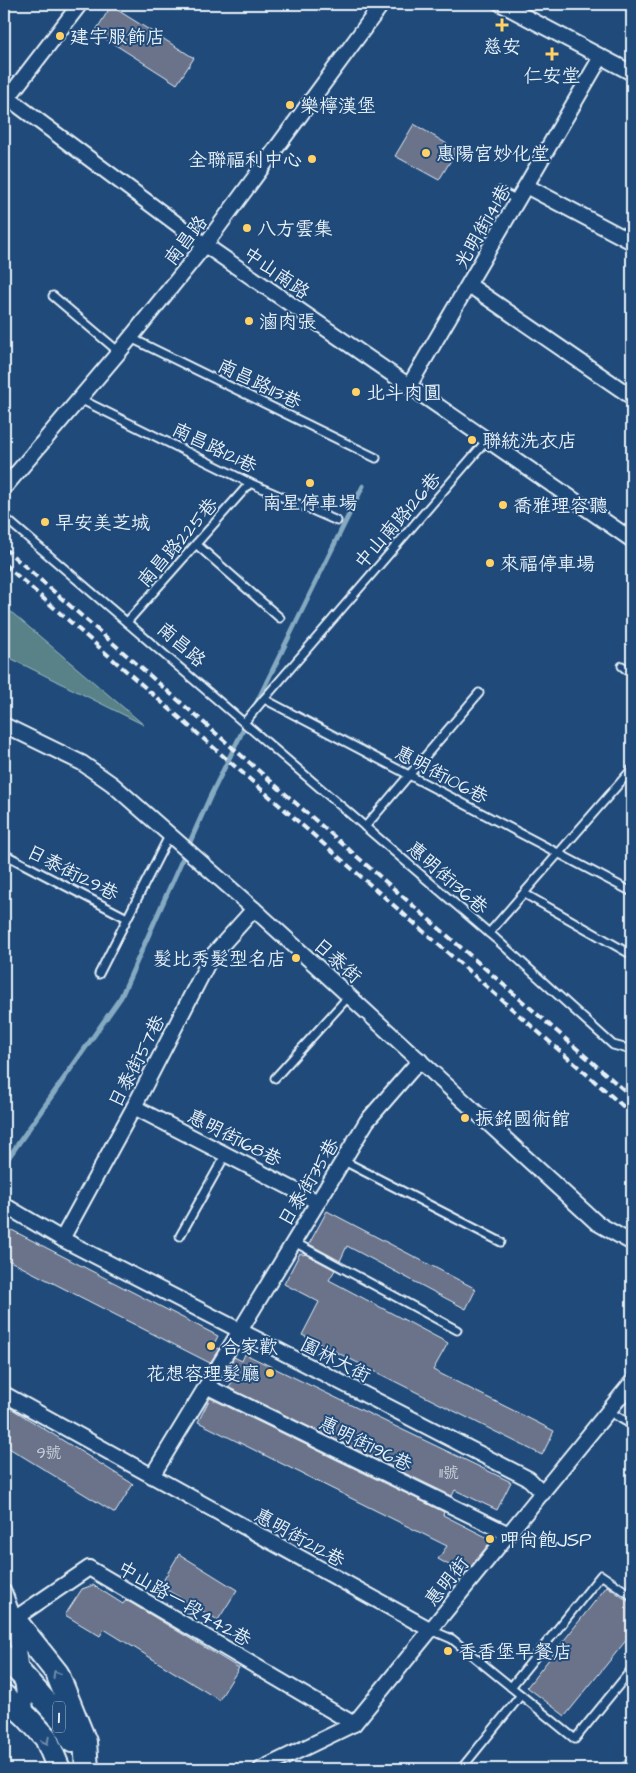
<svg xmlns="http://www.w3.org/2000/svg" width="636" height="1773" viewBox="0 0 636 1773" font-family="'Architects Daughter','LXGW WenKai TC',sans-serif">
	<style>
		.green { fill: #598288; stroke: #a0bac0 }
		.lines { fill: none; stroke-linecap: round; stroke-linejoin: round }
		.stream { stroke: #85aac1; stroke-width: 5 }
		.building { fill: #6a738a; stroke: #e8f1f8 }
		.lane-casing { stroke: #e8f1f8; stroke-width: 11 }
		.street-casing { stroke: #e8f1f8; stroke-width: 18 }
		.primary-casing { stroke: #e8f1f8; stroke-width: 26 }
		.lane { stroke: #1f4a7a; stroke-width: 7 }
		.street { stroke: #1f4a7a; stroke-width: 14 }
		.primary { stroke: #1f4a7a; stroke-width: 22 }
		.rail { stroke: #e8f1f8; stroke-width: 4; stroke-dasharray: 8 4; stroke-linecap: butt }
		.oneway { stroke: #6f8dac }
		.poi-dot { fill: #ffd166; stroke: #1f4a7a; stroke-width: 2 }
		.labels { text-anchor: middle; stroke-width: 4; stroke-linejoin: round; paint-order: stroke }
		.number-label { font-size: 16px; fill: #c8d2dc }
		.shield { fill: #1f4a7a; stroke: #acbfd2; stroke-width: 1 }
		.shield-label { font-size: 18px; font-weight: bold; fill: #e8f1f8 }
		.poi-label { font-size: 19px; fill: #e8f1f8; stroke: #1f4a7a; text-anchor: start }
		.street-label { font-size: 19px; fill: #e8f1f8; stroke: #1f4a7a }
	</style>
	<rect width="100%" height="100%" fill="#1f4a7a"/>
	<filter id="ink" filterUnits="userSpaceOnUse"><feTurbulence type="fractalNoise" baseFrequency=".02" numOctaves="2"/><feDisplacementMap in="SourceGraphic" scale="10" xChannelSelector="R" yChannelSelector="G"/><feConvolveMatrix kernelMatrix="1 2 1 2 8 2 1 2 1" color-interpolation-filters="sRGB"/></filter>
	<g filter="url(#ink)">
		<polygon class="green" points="4,606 144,725 4,655"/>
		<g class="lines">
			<g class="stream">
				<polyline points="253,710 363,486"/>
				<polyline points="4,1164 121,997 210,797 247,722"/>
				<polyline points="619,1769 632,1756"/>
			</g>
		</g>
		<g class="building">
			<polygon points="111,6 194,58 177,84 95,32"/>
			<polygon points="414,124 457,150 439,180 395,156"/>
			<polygon points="327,1211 476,1289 466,1309 347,1246 340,1261 309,1244"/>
			<polygon points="4,1226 218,1336 213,1346 219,1349 210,1363 4,1258"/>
			<polygon points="300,1253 304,1255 305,1254 335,1270 329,1280 448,1343 433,1370 554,1431 542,1455 302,1335 319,1302 284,1284"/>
			<polygon points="245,1354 511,1482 497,1510 455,1490 452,1496 229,1388 235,1375 226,1371 234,1357 242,1361"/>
			<polygon points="210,1398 444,1512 443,1515 492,1540 465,1574 438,1559 447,1546 198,1422"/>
			<polygon points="4,1404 133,1484 115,1513 4,1445"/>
			<polygon points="179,1554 237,1590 218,1620 160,1586"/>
			<polygon points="93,1585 123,1604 126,1600 239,1668 219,1700 104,1629 100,1636 65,1615 82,1589"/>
			<polygon points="607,1586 632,1604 632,1633 565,1716 527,1687"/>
		</g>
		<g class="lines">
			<defs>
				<g id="lane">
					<polyline points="499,191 518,200"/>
					<polyline points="53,296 119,352"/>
					<polyline points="131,338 376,458"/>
					<polyline points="80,399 250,483 337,521"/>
					<polyline points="4,517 496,939 613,1045 632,1050"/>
					<polyline points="196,544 280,618"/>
					<polyline points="127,622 250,483"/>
					<polyline points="622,666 632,674"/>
					<polyline points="264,699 487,440"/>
					<polyline points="244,723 264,699 632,892"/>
					<polyline points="365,827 479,693"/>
					<polyline points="4,854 127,918"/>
					<polyline points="525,894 632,955"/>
					<polyline points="489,933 632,769"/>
					<polyline points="99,974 170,834"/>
					<polyline points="275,1078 349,996"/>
					<polyline points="342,1160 501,1242"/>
					<polyline points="180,1236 226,1154"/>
					<polyline points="294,1242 457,1330"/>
					<polyline points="608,1411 632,1425"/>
					<polyline points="431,1630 452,1639 575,1739 632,1669"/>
					<polyline points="511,1687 601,1575 632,1596"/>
					<polyline points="461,1769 521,1695"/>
				</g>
				<g id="street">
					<polyline points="501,4 632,73"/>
					<polyline points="4,95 205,245 632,540"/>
					<polyline points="4,103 80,4"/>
					<polyline points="526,186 632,242"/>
					<polyline points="469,285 632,397"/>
					<polyline points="409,386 601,57"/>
					<polyline points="4,488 119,352 205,245 382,4"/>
					<polyline points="4,725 82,763 112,784 254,909 597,1223 632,1243"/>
					<polyline points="134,1107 318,1202"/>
					<polyline points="4,1205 62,1239 529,1479 543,1493"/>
					<polyline points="62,1239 134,1107 211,957 254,909"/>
					<polyline points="206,1386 509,1534"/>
					<polyline points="4,1394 431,1630"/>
					<polyline points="152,1476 367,1121 420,1060"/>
					<polyline points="4,1592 14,1619 27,1717"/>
					<polyline points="4,1630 14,1619 89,1568 354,1724"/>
					<polyline points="261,1769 354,1724 632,1382"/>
				</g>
				<g id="primary">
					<polyline points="14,1619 57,1673 85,1742 87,1769"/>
					<polyline points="4,1657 21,1674 64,1722 72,1741"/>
					<polyline points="4,1696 27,1717 46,1738 59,1769"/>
				</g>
			</defs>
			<use href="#lane" class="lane-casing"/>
			<use href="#street" class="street-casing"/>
			<use href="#primary" class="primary-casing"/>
			<use href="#lane" class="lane"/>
			<use href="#street" class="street"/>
			<use href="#primary" class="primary"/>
			<g class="rail">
				<polyline points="4,548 632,1097"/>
				<polyline points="4,564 632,1114"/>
			</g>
		</g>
		<defs><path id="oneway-chevron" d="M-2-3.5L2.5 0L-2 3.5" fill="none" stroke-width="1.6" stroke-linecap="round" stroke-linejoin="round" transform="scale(1.25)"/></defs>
		<g class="oneway">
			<use href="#oneway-chevron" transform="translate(56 1674) rotate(-120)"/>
			<use href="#oneway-chevron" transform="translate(46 1741) rotate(62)"/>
		</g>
	</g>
	<g class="poi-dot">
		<path d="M499.5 17.5h5v5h5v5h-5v5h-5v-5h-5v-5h5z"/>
		<circle cx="60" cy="36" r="5"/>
		<path d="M549.5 46.5h5v5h5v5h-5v5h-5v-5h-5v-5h5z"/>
		<circle cx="290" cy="105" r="5"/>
		<circle cx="426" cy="153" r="5"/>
		<circle cx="312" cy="159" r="5"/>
		<circle cx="247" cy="228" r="5"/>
		<circle cx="249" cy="321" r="5"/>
		<circle cx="356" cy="392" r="5"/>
		<circle cx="472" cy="440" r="5"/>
		<circle cx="310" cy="483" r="5"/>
		<circle cx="503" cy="505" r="5"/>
		<circle cx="45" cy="522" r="5"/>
		<circle cx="490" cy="563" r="5"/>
		<circle cx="296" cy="958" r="5"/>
		<circle cx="465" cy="1118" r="5"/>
		<circle cx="211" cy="1346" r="5"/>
		<circle cx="270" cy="1373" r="5"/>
		<circle cx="490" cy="1539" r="5"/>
		<circle cx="448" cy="1651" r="5"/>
	</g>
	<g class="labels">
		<g class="number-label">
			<text x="49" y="1458">9號</text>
			<text x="449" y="1478">11號</text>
		</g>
		<rect class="shield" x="53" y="1701.5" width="12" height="31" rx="4"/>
		<g class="shield-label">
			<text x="59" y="1723">1</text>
		</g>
		<g class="poi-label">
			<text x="70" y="43">建宇服飾店</text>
			<text x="502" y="53" text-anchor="middle">慈安</text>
			<text x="552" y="82" text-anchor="middle">仁安堂</text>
			<text x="300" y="112">樂檸漢堡</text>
			<text x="436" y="160">惠陽宮妙化堂</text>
			<text x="302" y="166" text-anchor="end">全聯福利中心</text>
			<text x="257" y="235">八方雲集</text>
			<text x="259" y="328">滷肉張</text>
			<text x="366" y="399">北斗肉圓</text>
			<text x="482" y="447">聯統洗衣店</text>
			<text x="310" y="509" text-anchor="middle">南星停車場</text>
			<text x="513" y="512">喬雅理容聽</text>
			<text x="55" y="529">早安美芝城</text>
			<text x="500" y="570">來福停車場</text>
			<text x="286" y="965" text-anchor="end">髮比秀髮型名店</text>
			<text x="475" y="1125">振銘國術館</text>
			<text x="221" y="1353">合家歡</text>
			<text x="260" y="1380" text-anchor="end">花想容理髮廳</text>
			<text x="500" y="1546">呷尚飽JSP</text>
			<text x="458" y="1658">香香堡早餐店</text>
		</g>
		<g class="street-label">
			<text transform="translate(482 226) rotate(-60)" y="7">光明街141巷</text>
			<text transform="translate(185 240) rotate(-52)" y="7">南昌路</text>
			<text transform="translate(277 272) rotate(35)" y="7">中山南路</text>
			<text transform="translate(260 383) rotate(26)" y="7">南昌路113巷</text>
			<text transform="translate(215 447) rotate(26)" y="7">南昌路121巷</text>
			<text transform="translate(397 520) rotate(-49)" y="7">中山南路126巷</text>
			<text transform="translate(177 542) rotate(-49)" y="7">南昌路225巷</text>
			<text transform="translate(182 644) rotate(41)" y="7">南昌路</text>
			<text transform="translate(442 774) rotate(28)" y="7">惠明街106巷</text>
			<text transform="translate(73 872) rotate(27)" y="7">日泰街129巷</text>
			<text transform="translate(448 877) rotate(41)" y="7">惠明街136巷</text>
			<text transform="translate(338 960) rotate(42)" y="7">日泰街</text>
			<text transform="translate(136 1061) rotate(-63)" y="7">日泰街57巷</text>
			<text transform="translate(235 1137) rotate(27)" y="7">惠明街168巷</text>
			<text transform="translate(308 1182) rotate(-59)" y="7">日泰街35巷</text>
			<text transform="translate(336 1359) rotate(27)" y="7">園林大街</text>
			<text transform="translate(366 1443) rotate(26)" y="7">惠明街196巷</text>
			<text transform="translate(300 1537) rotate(29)" y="7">惠明街212巷</text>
			<text transform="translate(446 1581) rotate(-51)" y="7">惠明街</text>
			<text transform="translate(185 1603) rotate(30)" y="7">中山路一段442巷</text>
		</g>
	</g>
	<rect width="636" height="1773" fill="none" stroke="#1f4a7a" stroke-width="20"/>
	<rect x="10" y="10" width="616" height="1753" fill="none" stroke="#e8f1f8" stroke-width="2" filter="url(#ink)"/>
</svg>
